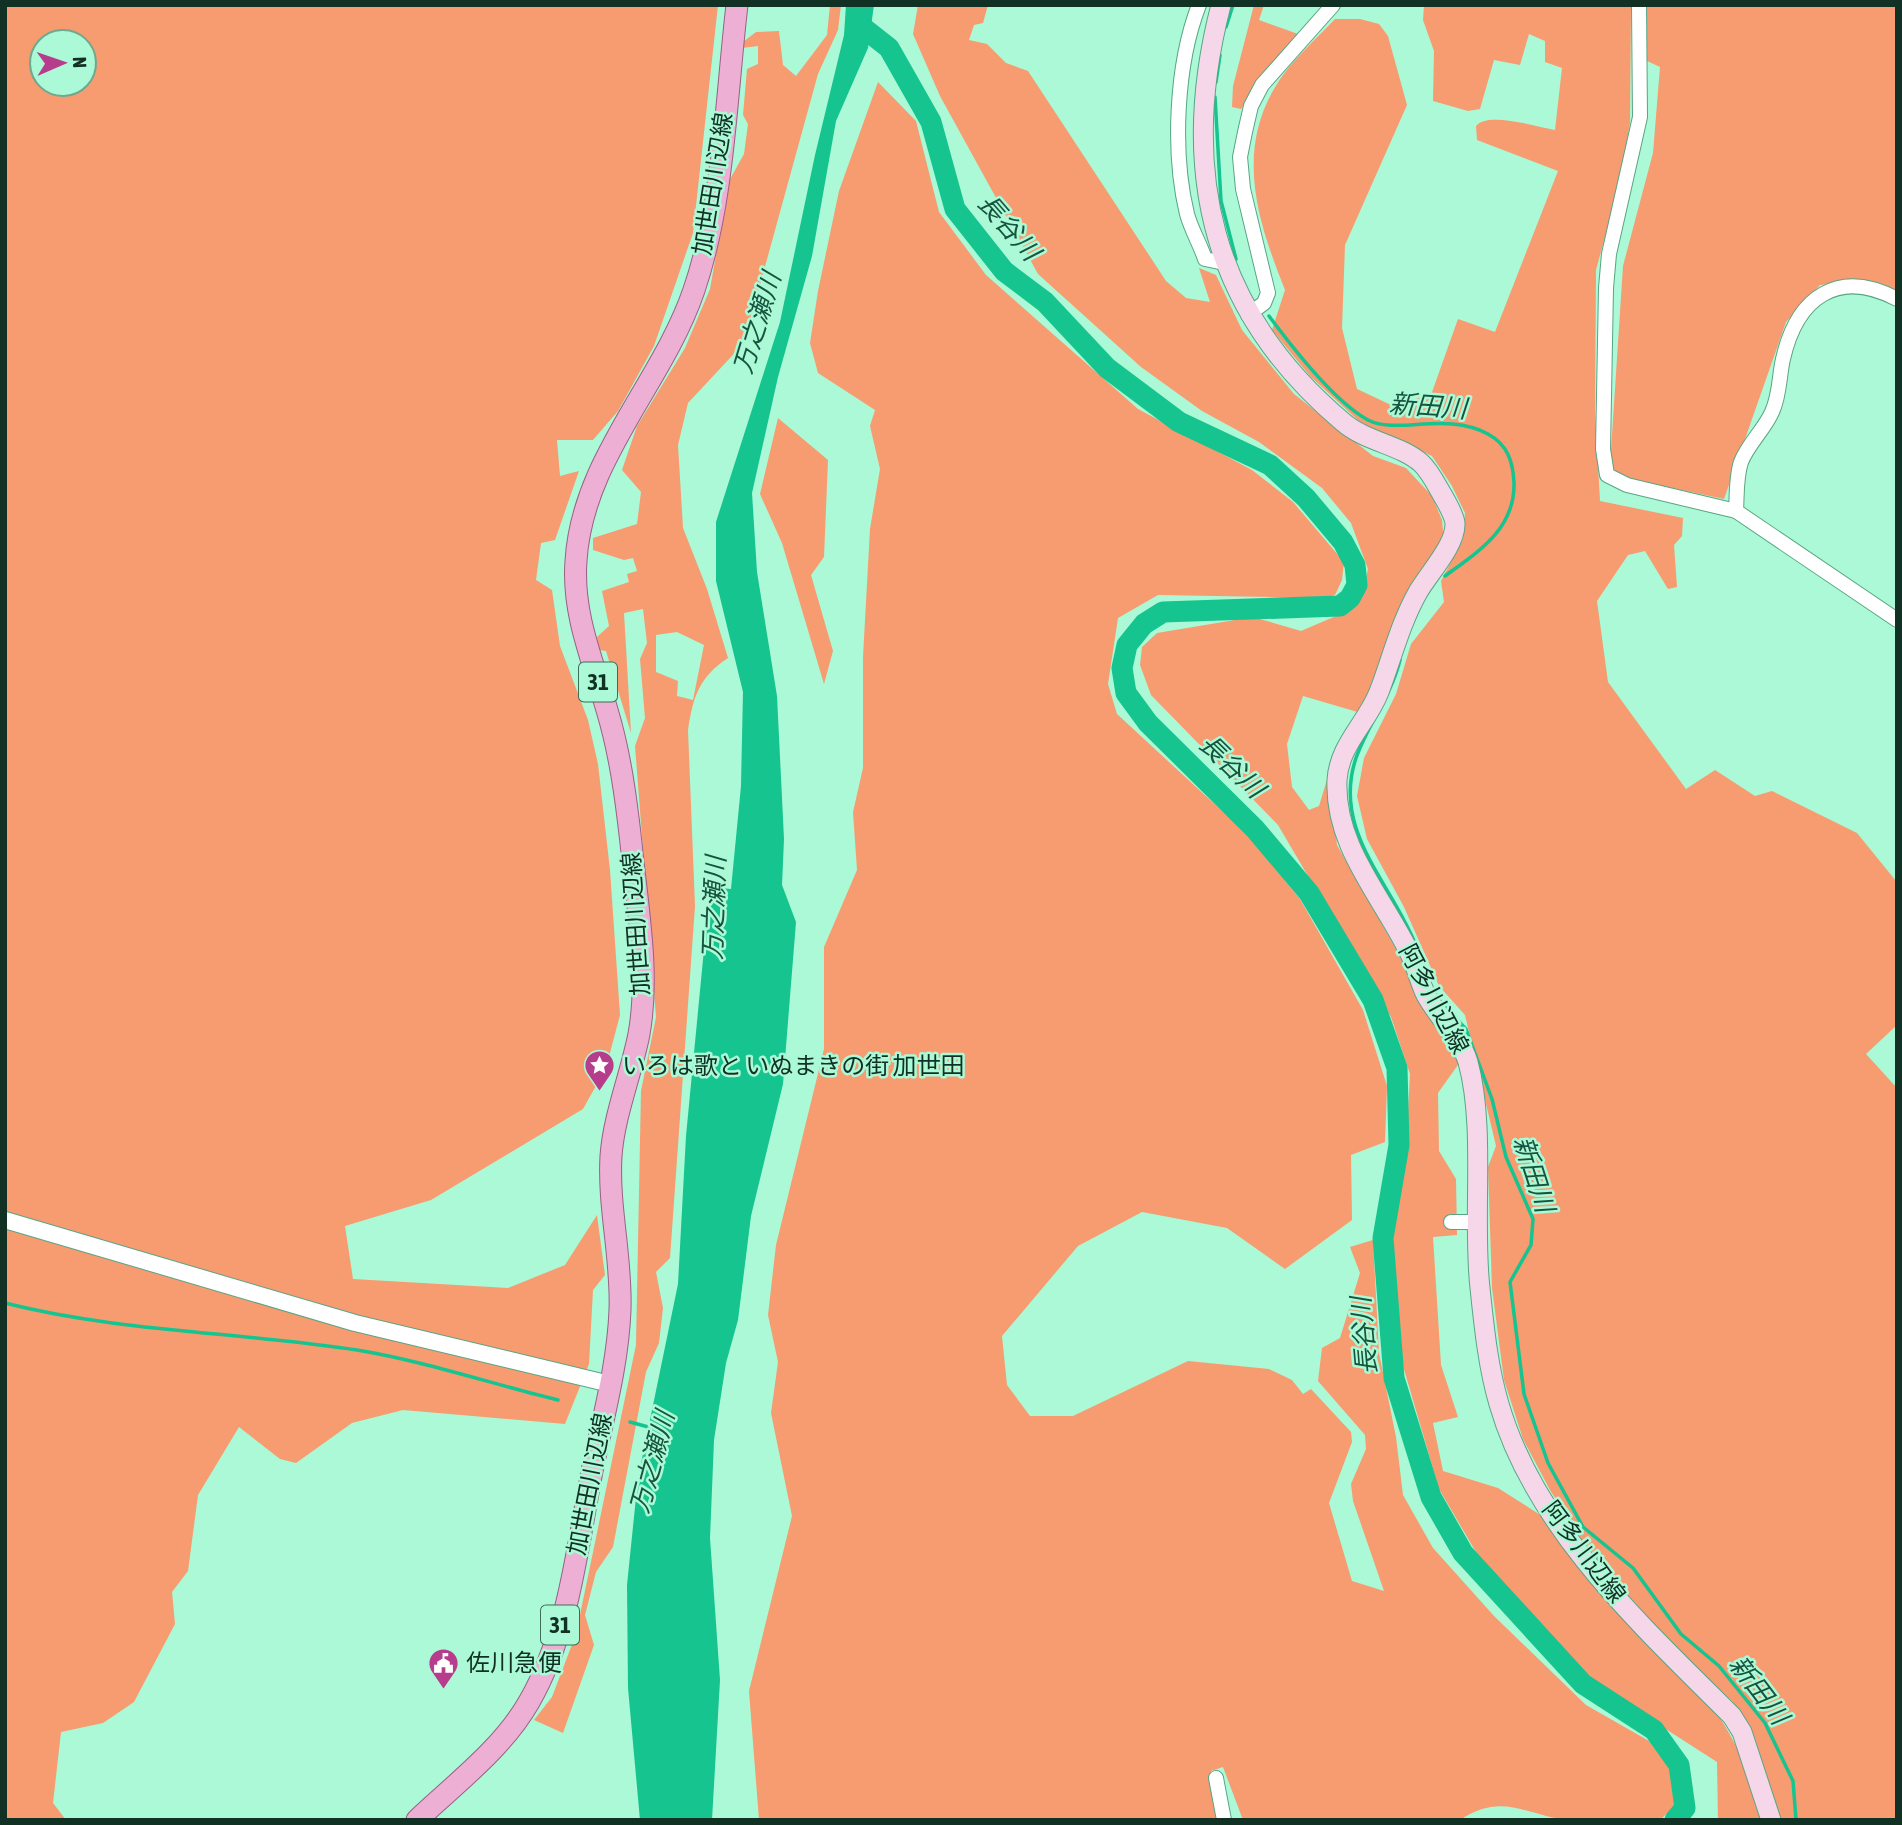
<svg xmlns="http://www.w3.org/2000/svg" width="1902" height="1825" viewBox="0 0 1902 1825" font-family="'Asap Condensed','Noto Sans JP',sans-serif">
	<style>
		.green { fill: #f79b71; fill-rule: evenodd }
		.water { fill: #15c48f }
		.lines { fill: none; stroke-linecap: round; stroke-linejoin: round }
		.stream { stroke: #15c48f; stroke-width: 3.5 }
		.river { stroke: #15c48f; stroke-width: 21 }
		.minor-casing { stroke: #58a585; stroke-width: 16 }
		.tertiary-casing { stroke: #58a585; stroke-width: 18 }
		.secondary-casing { stroke: #58a585; stroke-width: 21 }
		.primary-casing { stroke: #986084; stroke-width: 23 }
		.minor { stroke: #fff; stroke-width: 14 }
		.tertiary { stroke: #fff; stroke-width: 16 }
		.secondary { stroke: #f6d7ea; stroke-width: 19 }
		.primary { stroke: #eeafd4; stroke-width: 21 }
		.labels { text-anchor: middle; stroke-width: 5; stroke-linejoin: round; paint-order: stroke }
		.shield { fill: #abf9d6; stroke: #3e6d59; stroke-width: 2 }
		.shield-label { font-size: 23px; font-weight: bold; fill: #103124 }
		.street-label { font-size: 24px; fill: #103124; stroke: #abf9d6 }
		.poi-label { font-size: 24px; fill: #103124; stroke: #abf9d6; text-anchor: start }
		.water-label { font-size: 26px; font-style: italic; fill: #17543e; stroke: #abf9d6 }
	</style>
	<rect width="100%" height="100%" fill="#abf9d6"/>
	<g class="green">
		<path d="M5 5H718L693 233 654 346 618 411 593 440H557L560 476 579 471 555 540 541 543 536 580 552 590 560 646 588 720 598 764 610 870 620 1015 606 1068 583 1109 431 1200 345 1226 353 1279 508 1288 565 1265 597 1215 605 1275 593 1290 589 1364 565 1424 403 1410 352 1423 296 1463 280 1459 239 1427 198 1495 188 1571 172 1592 175 1624 134 1702 103 1723 61 1732 53 1803 66 1820H5ZM42 42H84V84H42Z"/>
		<path d="M830 5H841L838 30 818 74 744 343 688 403 678 445 683 528 707 589 728 658C699 677 693 697 688 730L695 906 670 1258 656 1272 663 1308 659 1343 646 1372 613 1547 596 1572 585 1615 594 1645 563 1733 534 1720 552 1697 576 1634 636 1345 641 1091 656 1017 635 746 645 718 640 659 647 643 643 609 624 613 631 733 606 651 599 650 597 637 609 626 602 591 629 582 627 574 637 571 633 558 624 560 593 550V538L637 524 641 492 622 470 637 426 685 348 710 289 729 181 744 154 748 124 743 115 747 69 758 64V46L742 48 743 42 756 32 779 31 783 65 796 76 827 35ZM677 632 704 645 693 700 677 696 678 681 656 672V635Z"/>
		<path d="M918 5H988L983 23 974 25 969 40 987 44 1006 63 1028 71 1166 281 1186 298 1210 302 1199 268 1216 275 1242 330 1294 394 1373 456 1406 468 1432 496 1442 520 1444 541 1361 713 1303 696 1287 744 1292 787 1309 810 1319 806 1329 773 1337 845 1460 1062 1438 1093 1439 1151 1456 1179 1457 1235 1433 1237 1441 1365 1458 1417 1433 1423 1443 1471 1498 1488 1545 1518 1713 1708C1738 1742 1751 1779 1762 1820H1718L1717 1762 1594 1683 1483 1564 1439 1489 1401 1359 1390 1245 1406 1148 1410 1074 1391 1017 1278 825 1151 695 1140 665 1142 647 1157 633 1253 617 1301 631 1350 610 1362 595 1368 569 1351 523 1322 488 1259 442 1202 411 1141 367 1038 274 940 96 913 34Z"/>
		<polygon points="1254,5 1264,5 1259,20 1301,35 1241,109 1232,107 1233,86"/>
		<path d="M1424 5H1631L1630 123 1620 181 1596 270 1595 412 1600 501 1683 518 1682 536 1674 545 1677 587 1668 589 1645 551 1628 555 1597 601 1608 682 1686 789 1715 770 1755 796 1772 791 1857 833 1896 881 1897 1025 1866 1054 1897 1088V1820H1777L1770 1786 1746 1720 1732 1701 1646 1621 1603 1573 1550 1490 1523 1439 1504 1380 1492 1288 1488 1167 1496 1146 1465 1015 1439 986 1404 907 1367 839 1357 796 1364 758 1396 694 1411 644 1444 602 1441 581 1463 539 1465 513 1452 486 1432 456 1360 422 1310 376 1272 330 1285 290C1256 217 1233 145 1283 75 1298 55 1318 37 1335 19H1360L1379 24 1388 36 1407 105 1345 245 1342 328 1357 389 1391 405 1431 395 1458 319 1495 332 1558 171 1477 140 1476 126C1488 111 1537 127 1555 130L1562 68 1545 62V41L1529 34 1520 65 1494 60 1480 109 1468 111 1433 101 1434 51 1423 20Z"/>
		<polygon points="1647,5 1897,5 1897,298 1863,281 1820,285 1786,322 1724,499 1625,478 1610,466 1623,266 1653,153 1660,67 1645,60"/>
		<path d="M878 82 916 121 939 212 986 275 1138 409 1252 470 1293 502 1344 562 1342 580 1335 595 1324 598 1158 595 1118 618 1108 684 1117 714 1248 835 1300 899 1363 1010 1387 1086 1385 1142 1351 1155 1352 1220 1285 1269 1227 1228 1142 1212 1078 1246 1002 1336 1007 1385 1030 1416H1073L1188 1361 1269 1369 1292 1380 1303 1394 1311 1389 1351 1432 1352 1442 1329 1503 1352 1581 1384 1591 1353 1501 1351 1484 1366 1449 1365 1435 1318 1381 1322 1348 1340 1338 1360 1273 1350 1247 1373 1240 1379 1353 1396 1437 1403 1495 1433 1548 1494 1616 1586 1705 1649 1741 1668 1766 1676 1787 1677 1804 1660 1820C1630 1820 1599 1822 1568 1820 1526 1816 1503 1791 1460 1820H1243L1223 1767 1211 1771 1212 1792 1220 1820H759L749 1691 792 1516 771 1413 778 1362 768 1315 776 1245 824 1049V947L857 870 853 812 863 768V657L870 529 880 469 870 426 875 410 818 373 810 343 818 291 839 191Z"/>
		<polygon points="778,418 828,460 824,557 811,575 833,651 824,684 782,543 760,494"/>
	</g>
	<polygon class="water" points="846,5 874,5 868,48 836,121 812,256 778,377 752,493 757,572 777,696 784,839 782,885 796,922 783,1084 751,1216 738,1320 726,1363 714,1440 710,1538 720,1680 712,1820 640,1820 628,1688 627,1585 638,1478 678,1284 686,1136 710,887 731,889 741,786 743,692 716,581 716,522 780,322 815,155 844,35"/>
	<g class="lines">
		<g class="stream">
			<polyline points="1226,27 1233,5"/>
			<polyline points="1216,82 1220,55"/>
			<polyline points="1215,97 1221,201 1236,259"/>
			<path d="M1269 316C1292 347 1335 402 1368 420 1397 435 1447 411 1488 434 1508 445 1513 462 1514 483 1515 529 1479 551 1445 576"/>
			<path d="M1400 660C1391 696 1368 724 1356 758 1331 832 1393 884 1417 948"/>
			<polyline points="1445,1007 1466,1029 1492,1099 1506,1157 1533,1219 1531,1245 1510,1282 1524,1394 1548,1463 1583,1527 1633,1568 1681,1634 1719,1666 1765,1723 1793,1781 1796,1820"/>
			<path d="M5 1303C119 1332 241 1332 357 1350 424 1361 492 1384 558 1400"/>
			<polyline points="630,1422 652,1428"/>
		</g>
		<polyline class="river" points="861,26 889,48 931,122 955,209 1004,271 1045,302 1107,368 1179,422 1270,465 1306,498 1343,542 1355,565 1357,585 1350,598 1340,606 1163,612 1144,624 1127,645 1122,668 1126,693 1148,723 1255,829 1309,893 1373,1000 1397,1068 1399,1145 1383,1238 1394,1378 1431,1497 1463,1553 1583,1684 1654,1730 1679,1765 1685,1808 1675,1820"/>
		<defs>
			<g id="minor">
				<path d="M1199 5C1176 64 1172 152 1187 214 1191 229 1200 244 1205 259L1224 263"/>
				<polyline points="1639,5 1640,117 1609,254 1606,288 1603,449 1607,475 1627,485 1736,511 1897,620"/>
				<polyline points="1248,315 1264,303 1268,293 1243,189 1240,157 1245,132 1251,106 1262,85 1333,5"/>
				<path d="M1736 511C1737 495 1736 477 1741 462 1748 444 1764 430 1772 412 1780 395 1779 376 1783 359 1797 297 1838 268 1897 299"/>
				<polyline points="1451,1222 1478,1222"/>
				<polyline points="1216,1778 1224,1820"/>
			</g>
			<polyline id="tertiary" points="5,1220 355,1323 610,1384"/>
			<path id="secondary" d="M1221 5C1178 170 1211 311 1343 422 1366 442 1401 445 1421 463 1430 471 1437 486 1443 496 1447 503 1454 515 1455 523 1456 545 1429 573 1418 592 1400 624 1392 658 1379 692 1367 723 1339 745 1337 780 1334 845 1381 895 1408 950 1416 964 1419 981 1426 995 1439 1019 1460 1036 1468 1062 1486 1128 1472 1219 1480 1288 1484 1326 1488 1367 1499 1404 1535 1529 1643 1627 1732 1716L1742 1732 1771 1820"/>
			<path id="primary" d="M417 1820C456 1783 502 1749 529 1702 569 1633 577 1548 592 1471 603 1418 618 1364 620 1310 622 1258 608 1208 611 1156 614 1115 631 1075 639 1034 650 973 637 905 631 843 626 798 620 753 607 710 593 661 572 614 576 561 582 459 662 384 694 290 724 202 726 98 737 5"/>
		</defs>
		<use href="#minor" class="minor-casing"/>
		<use href="#tertiary" class="tertiary-casing"/>
		<use href="#secondary" class="secondary-casing"/>
		<use href="#primary" class="primary-casing"/>
		<use href="#minor" class="minor"/>
		<use href="#tertiary" class="tertiary"/>
		<use href="#secondary" class="secondary"/>
		<use href="#primary" class="primary"/>
	</g>
	<defs>
		<symbol id="sight-pin" viewBox="-11 -11 22 30"><path d="M0 17L-7.5 6A9.5 9.5 0 1 1 7.5 6Z" fill="#b83c8c" stroke="#abf9d6"/><path d="M0-6L1.8-2.2L6-1.7L2.9 1.2L3.7 5.4L0 3.3L-3.7 5.4L-2.9 1.2L-6-1.7L-1.8-2.2Z" fill="#fff"/></symbol>
		<symbol id="civic-pin" viewBox="-11 -11 22 30"><path d="M0 17L-7.5 6A9.5 9.5 0 1 1 7.5 6Z" fill="#b83c8c" stroke="#abf9d6"/><path d="M-.6-6.5H3V-4.5H.6V-3L4-1V1h2V6H-6V1h2V-1L-.6-3ZM-1.2 2.5V6h2.4V2.5Z" fill="#fff"/></symbol>
	</defs>
	<g fill-rule="evenodd">
		<use href="#sight-pin" x="582" y="1048" width="35" height="47"/>
		<use href="#civic-pin" x="426" y="1646" width="35" height="47"/>
	</g>
	<g class="labels">
		<g class="shield">
			<rect x="579" y="662.5" width="38" height="39" rx="5"/>
			<rect x="541" y="1605.5" width="38" height="39" rx="5"/>
		</g>
		<g class="shield-label">
			<text x="598" y="690">31</text>
			<text x="560" y="1633">31</text>
		</g>
		<g class="street-label">
			<text transform="translate(713 184) rotate(-81)" y="8">加世田川辺線</text>
			<text transform="translate(636 924) rotate(-94)" y="8">加世田川辺線</text>
			<text transform="translate(1434 999) rotate(62)" y="8">阿多川辺線</text>
			<text transform="translate(590 1484) rotate(-79)" y="8">加世田川辺線</text>
			<text transform="translate(1584 1552) rotate(53)" y="8">阿多川辺線</text>
		</g>
		<g class="poi-label">
			<text x="622" y="1074">いろは歌と いぬまきの街 加世田</text>
			<text x="466" y="1671">佐川急便</text>
		</g>
		<g class="water-label">
			<text transform="translate(1009 227) rotate(49)" y="9">長谷川</text>
			<text transform="translate(757 323) rotate(-73)" y="9">万之瀬川</text>
			<text transform="translate(1428 406) rotate(4)" y="9">新田川</text>
			<text transform="translate(1232 766) rotate(44)" y="9">長谷川</text>
			<text transform="translate(714 908) rotate(-88)" y="9">万之瀬川</text>
			<text transform="translate(1534 1174) rotate(72)" y="9">新田川</text>
			<text transform="translate(1364 1336) rotate(-95)" y="9">長谷川</text>
			<text transform="translate(652 1462) rotate(-75)" y="9">万之瀬川</text>
			<text transform="translate(1759 1690) rotate(53)" y="9">新田川</text>
		</g>
	</g>
	<rect width="1902" height="1825" fill="none" stroke="#103124" stroke-width="14"/>
	<g transform="translate(63 63) rotate(88)"><circle r="33" fill="#abf9d6" stroke="#6da98f" stroke-width="2"/>
	<path d="M0-5L12 26L0 18L-12 26Z" fill="#b83c8c"/>
	<text y="-10" font-size="19" font-weight="bold" text-anchor="middle" fill="#103124">N</text>
	</g>
</svg>
